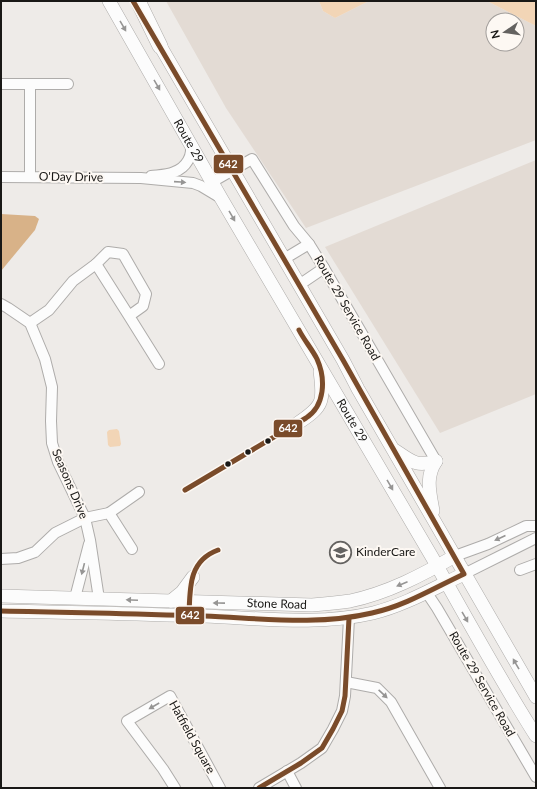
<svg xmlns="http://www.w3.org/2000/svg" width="537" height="789" viewBox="0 0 537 789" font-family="Lato,sans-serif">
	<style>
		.built { fill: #e3dbd4; fill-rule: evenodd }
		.green { fill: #f2d5b6 }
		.water { fill: #d8b288 }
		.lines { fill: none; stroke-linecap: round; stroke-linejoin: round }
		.minor-casing { stroke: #aeacaa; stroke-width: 12 }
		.major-casing { stroke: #aeacaa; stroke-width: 14 }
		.highway-casing { stroke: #aeacaa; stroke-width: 16 }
		.minor { stroke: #fcfcfc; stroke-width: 10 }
		.major { stroke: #fcfcfc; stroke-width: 13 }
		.highway { stroke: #fcfcfc; stroke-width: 15 }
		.bus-1-casing { stroke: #fdf8f3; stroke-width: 8 }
		.bus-1 { stroke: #7a4b2a; stroke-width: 5 }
		.oneway { fill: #969594 }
		.bus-dot { fill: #191816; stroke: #fdf8f3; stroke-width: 1.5 }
		.labels { text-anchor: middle; stroke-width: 4; stroke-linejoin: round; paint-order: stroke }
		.street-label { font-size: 12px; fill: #191816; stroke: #fdf8f3 }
		.poi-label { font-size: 12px; fill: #191816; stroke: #fdf8f3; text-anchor: start }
		.line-badge { stroke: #fdf8f3; stroke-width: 1.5 }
		.badge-label { font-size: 11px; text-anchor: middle; font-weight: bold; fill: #fff }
	</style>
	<rect width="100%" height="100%" fill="#eeebe8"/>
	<g class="built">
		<path d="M166 1H319L323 11 335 18 369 1H487L536 26V140L306 228 226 108ZM493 20H517V44H493Z"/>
		<polygon points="536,160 536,394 440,433 325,247"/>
	</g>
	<g class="green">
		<polygon points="319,1 369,1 335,18 323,11"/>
		<polygon points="487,1 536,1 536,26"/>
		<polygon points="117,429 119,431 121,444 120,446 110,447 108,445 107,432 109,430"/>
	</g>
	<polygon class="water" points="1,214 35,216 39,219 35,230 1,271"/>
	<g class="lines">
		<defs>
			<g id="minor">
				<polyline points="1,84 68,84"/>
				<polyline points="30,84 30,176"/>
				<path d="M151 176C159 175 167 175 174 172 186 168 194 155 190 143"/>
				<polyline points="1,177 141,178 193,183 201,186 221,198"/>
				<polyline points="212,182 252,159 294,226 309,244 324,268 436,461"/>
				<polyline points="284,259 309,244"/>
				<polyline points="299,285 324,268"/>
				<polyline points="1,304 8,308 30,323 45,359 52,387 51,421 52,443 58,462 85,518 90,540 99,599"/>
				<polyline points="129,316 143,306 146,294 123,254 108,252 96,264 129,316 159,364"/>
				<polyline points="30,323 49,310 73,281 96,264"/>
				<polyline points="109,513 139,492"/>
				<polyline points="455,556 488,544 526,526 536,526"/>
				<polyline points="1,559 18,558 35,552 55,533 85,518 109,513 132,549"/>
				<polyline points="520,570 536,564"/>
				<polyline points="464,574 536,538"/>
				<polyline points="427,593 437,608 536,777"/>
				<polyline points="75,598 89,544"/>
				<polyline points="346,682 377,688 391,702 440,788"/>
				<polyline points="287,771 296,788"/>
				<polyline points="175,788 163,769 127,721 170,696 220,788"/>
				<polyline points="259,788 301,763 322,748 333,729 342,711 345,696 349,618"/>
			</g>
			<g id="major">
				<path id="s1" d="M109 1 221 198 432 557C466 617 499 678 536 736"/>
				<polyline points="155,37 343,360 358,389 536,697"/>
				<path d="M298 423C324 406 324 401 320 371"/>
				<path d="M396 451C412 462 417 467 436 461"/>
				<path d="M433 511C430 493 425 477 436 461"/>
				<path id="s2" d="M1 596 312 605C325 604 337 603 350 601 388 593 422 575 455 556"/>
				<polyline points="171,601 182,592 193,577"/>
				<path d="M1 611C69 612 136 614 204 616 260 618 318 626 373 613 405 605 434 588 464 574"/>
			</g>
			<polyline id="highway" points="138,1 160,46"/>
		</defs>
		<use href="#minor" class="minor-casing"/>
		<use href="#major" class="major-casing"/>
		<use href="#highway" class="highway-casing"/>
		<use href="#minor" class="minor"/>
		<use href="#major" class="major"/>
		<use href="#highway" class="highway"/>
		<defs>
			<g id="bus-1">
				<path d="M185 490 306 418C325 406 326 379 317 359 312 349 304 340 299 330"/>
				<path d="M1 611C69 612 136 614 204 616 260 618 317 626 372 613 405 606 434 588 464 574L343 360 133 1"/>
				<path d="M189 616C190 589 188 561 218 550"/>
				<polyline points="259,788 301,763 322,748 333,729 342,711 345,696 349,618"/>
			</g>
		</defs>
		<use href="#bus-1" class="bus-1-casing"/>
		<use href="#bus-1" class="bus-1"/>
	</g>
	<defs><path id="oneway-solid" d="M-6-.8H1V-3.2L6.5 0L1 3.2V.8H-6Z"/></defs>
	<g class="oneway">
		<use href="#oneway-solid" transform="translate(123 26) rotate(60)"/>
		<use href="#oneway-solid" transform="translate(157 85) rotate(60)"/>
		<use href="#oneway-solid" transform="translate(180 182) rotate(4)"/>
		<use href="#oneway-solid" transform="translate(232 216) rotate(60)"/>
		<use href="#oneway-solid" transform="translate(390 485) rotate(60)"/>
		<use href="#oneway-solid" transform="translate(500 538) rotate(156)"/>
		<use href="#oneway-solid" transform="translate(83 569) rotate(104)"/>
		<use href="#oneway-solid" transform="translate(402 584) rotate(157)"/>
		<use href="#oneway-solid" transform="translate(132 600) rotate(-178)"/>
		<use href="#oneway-solid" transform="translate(219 603) rotate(-179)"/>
		<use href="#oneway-solid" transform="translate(465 617) rotate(60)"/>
		<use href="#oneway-solid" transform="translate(516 664) rotate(-120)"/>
		<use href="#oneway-solid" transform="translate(383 694) rotate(43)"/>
		<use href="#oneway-solid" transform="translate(154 706) rotate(150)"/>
	</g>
	<defs>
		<symbol id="school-ring" viewBox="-11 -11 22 22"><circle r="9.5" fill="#fdf8f3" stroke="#646260" stroke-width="1.5"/><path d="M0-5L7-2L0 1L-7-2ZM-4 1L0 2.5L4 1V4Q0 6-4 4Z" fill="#646260"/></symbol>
	</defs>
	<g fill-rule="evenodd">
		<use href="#school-ring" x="328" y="540" width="25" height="25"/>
	</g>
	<g class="bus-dot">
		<circle cx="268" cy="441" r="3.5"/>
		<circle cx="248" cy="452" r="3.5"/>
		<circle cx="228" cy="464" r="3.5"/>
	</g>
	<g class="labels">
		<g class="street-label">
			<text dy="4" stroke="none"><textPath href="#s1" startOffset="161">Route 29</textPath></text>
			<text transform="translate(71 177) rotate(1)" y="4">O'Day Drive</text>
			<text transform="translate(347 308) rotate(60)" y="4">Route 29 Service Road</text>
			<text dy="4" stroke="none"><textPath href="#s1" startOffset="485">Route 29</textPath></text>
			<text transform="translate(70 484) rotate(67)" y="4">Seasons Drive</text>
			<text dy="4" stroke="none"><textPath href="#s2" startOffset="276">Stone Road</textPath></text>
			<text transform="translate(482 684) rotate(60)" y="4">Route 29 Service Road</text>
			<text transform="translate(192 737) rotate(61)" y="4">Hatfield Square</text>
		</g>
		<g class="poi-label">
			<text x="356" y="556">KinderCare</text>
		</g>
	</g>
	<g class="line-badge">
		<rect x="213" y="154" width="31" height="20" rx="4" fill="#7a4b2a"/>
		<rect x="273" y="419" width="30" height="19" rx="4" fill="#7a4b2a"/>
		<rect x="175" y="606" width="30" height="19" rx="4" fill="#7a4b2a"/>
	</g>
	<g class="badge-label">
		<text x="228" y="168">642</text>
		<text x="288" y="432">642</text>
		<text x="190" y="619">642</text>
	</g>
	<rect width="537" height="789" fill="none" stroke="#191816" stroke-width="4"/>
	<g transform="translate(505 32) rotate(257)"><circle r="19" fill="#fdf8f3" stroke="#a29e9b"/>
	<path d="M0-3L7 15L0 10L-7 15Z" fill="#646260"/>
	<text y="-6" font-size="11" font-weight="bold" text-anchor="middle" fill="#191816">N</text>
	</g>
</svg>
